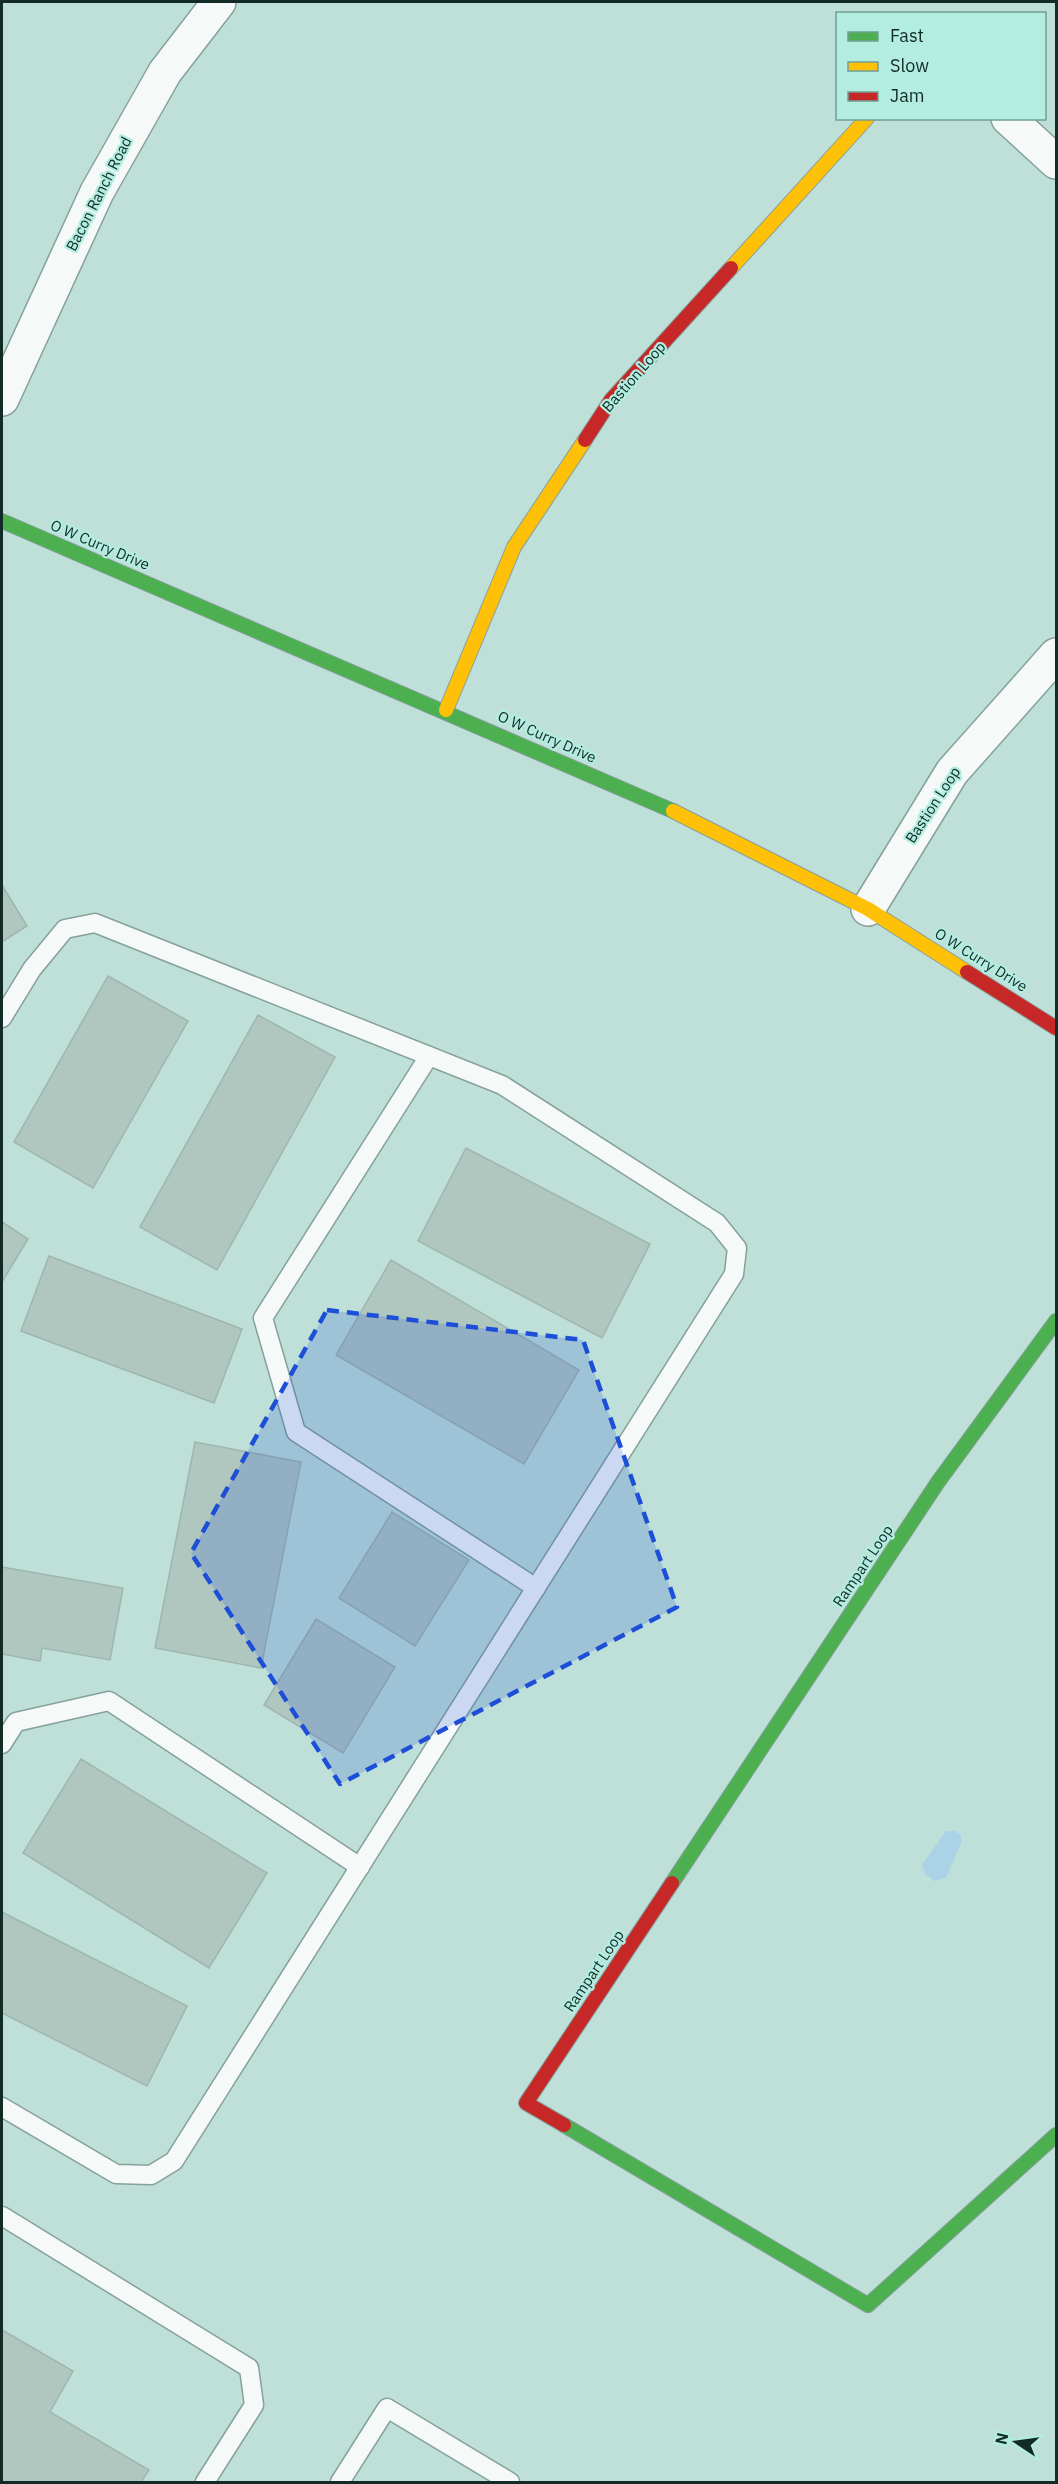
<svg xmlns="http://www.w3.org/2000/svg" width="1058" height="2484" viewBox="0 0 1058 2484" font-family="'IBM Plex Sans',sans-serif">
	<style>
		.water { fill: #aad3e7 }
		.building { fill: #afc7be; stroke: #9fb6ae; stroke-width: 1.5 }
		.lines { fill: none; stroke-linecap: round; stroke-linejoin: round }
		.lane-casing { stroke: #86a09a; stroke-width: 21 }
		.street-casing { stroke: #86a09a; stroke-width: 36 }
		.fast-casing { stroke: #86a09a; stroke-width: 16 }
		.slow-casing { stroke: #86a09a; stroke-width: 16 }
		.jam-casing { stroke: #86a09a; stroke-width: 16 }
		.lane { stroke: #f5faf9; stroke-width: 18 }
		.street { stroke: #f5faf9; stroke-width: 33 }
		.fast { stroke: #4caf50; stroke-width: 14 }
		.slow { stroke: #ffc107; stroke-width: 14 }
		.jam { stroke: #c62828; stroke-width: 14 }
		.marked { fill: #1d4ed8; fill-opacity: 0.2; stroke: #1d4ed8; stroke-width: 4.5; stroke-dasharray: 12 8; stroke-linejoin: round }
		.labels { text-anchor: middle; stroke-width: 4.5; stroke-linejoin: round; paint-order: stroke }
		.street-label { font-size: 15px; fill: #132b27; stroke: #b2ede0 }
	</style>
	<rect width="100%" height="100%" fill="#bfe0d8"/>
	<polygon class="water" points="946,1831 955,1831 961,1835 961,1843 946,1878 934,1881 925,1874 922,1865"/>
	<g class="building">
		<polygon points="2,885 27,926 2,942"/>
		<polygon points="108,976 188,1021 93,1188 14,1142"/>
		<polygon points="258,1015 335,1057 217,1270 140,1227"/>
		<polygon points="466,1148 650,1244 602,1338 418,1241"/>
		<polygon points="2,1222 28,1239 2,1282"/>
		<polygon points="49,1256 242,1329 214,1403 21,1331"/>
		<polygon points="391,1260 579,1370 524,1464 336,1355"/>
		<polygon points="195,1442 301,1462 261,1668 155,1648"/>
		<polygon points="392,1512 469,1560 415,1646 339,1598"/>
		<polygon points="2,1567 123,1588 110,1660 42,1648 40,1661 2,1654"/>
		<polygon points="316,1619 395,1667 343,1753 264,1705"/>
		<polygon points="81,1759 267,1873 209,1968 23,1853"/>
		<polygon points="2,1912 187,2006 147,2086 2,2013"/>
		<polygon points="2,2330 73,2371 50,2412 149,2470 141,2482 2,2482"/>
	</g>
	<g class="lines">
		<defs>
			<g id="lane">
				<polyline points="2,1018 32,969 65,929 95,923 502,1085 717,1223 737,1248 734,1274 174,2161 151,2175 116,2174 2,2107"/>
				<polyline points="429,1056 263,1318 296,1432 536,1588"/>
				<polyline points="2,1744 16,1722 109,1701 360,1867"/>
				<polyline points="2,2216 249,2368 254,2405 205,2482"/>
				<polyline points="340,2482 387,2408 510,2482"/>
			</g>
			<g id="street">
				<polyline points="1008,118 1056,162"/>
				<polyline points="2,399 97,192 165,72 219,2"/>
				<polyline points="868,909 952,772 1056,655"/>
			</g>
			<g id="fast">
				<polyline points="2,521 673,811"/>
				<polyline points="672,1883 938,1482 1056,1321"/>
				<polyline points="564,2125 868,2305 1056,2135"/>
			</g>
			<g id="slow">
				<polyline points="731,268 867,118"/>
				<polyline points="446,710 514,547 585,440"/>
				<polyline points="673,811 868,909 967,972"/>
			</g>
			<g id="jam">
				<polyline points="585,440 611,400 731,268"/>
				<polyline points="967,972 1056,1028"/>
				<polyline points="564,2125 526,2103 672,1883"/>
			</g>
		</defs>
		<use href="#lane" class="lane-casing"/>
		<use href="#street" class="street-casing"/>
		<use href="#fast" class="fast-casing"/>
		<use href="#slow" class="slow-casing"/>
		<use href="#jam" class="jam-casing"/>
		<use href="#lane" class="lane"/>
		<use href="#street" class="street"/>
		<use href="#fast" class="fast"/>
		<use href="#slow" class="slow"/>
		<use href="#jam" class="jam"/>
	</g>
	<path class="marked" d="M327 1310 583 1340 677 1607 340 1784 191 1553Z"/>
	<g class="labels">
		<g class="street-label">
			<text transform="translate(99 194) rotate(-63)" y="5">Bacon Ranch Road</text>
			<text transform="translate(634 377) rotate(-49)" y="5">Bastion Loop</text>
			<text transform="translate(100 545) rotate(23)" y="5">O W Curry Drive</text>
			<text transform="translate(547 737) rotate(24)" y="5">O W Curry Drive</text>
			<text transform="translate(933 805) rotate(-57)" y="5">Bastion Loop</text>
			<text transform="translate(981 960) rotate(32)" y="5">O W Curry Drive</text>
			<text transform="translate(863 1566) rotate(-56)" y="5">Rampart Loop</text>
			<text transform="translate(594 1971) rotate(-56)" y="5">Rampart Loop</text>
		</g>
	</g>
	<rect width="1058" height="2484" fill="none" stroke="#132b27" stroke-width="6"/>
	<rect x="836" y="12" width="210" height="108" fill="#b2ede0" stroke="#729f96" stroke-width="1.5"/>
	<rect x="848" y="32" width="30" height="9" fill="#4caf50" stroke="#729f96" stroke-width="1.5"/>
	<text x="890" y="42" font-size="18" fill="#132b27">Fast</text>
	<rect x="848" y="62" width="30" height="9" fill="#ffc107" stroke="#729f96" stroke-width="1.5"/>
	<text x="890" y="72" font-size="18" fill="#132b27">Slow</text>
	<rect x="848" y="92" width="30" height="9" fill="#c62828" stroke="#729f96" stroke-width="1.5"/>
	<text x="890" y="102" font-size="18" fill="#132b27">Jam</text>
	<g transform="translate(1016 2442) rotate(283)" stroke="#b2ede0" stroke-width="4.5" paint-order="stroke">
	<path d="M0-4.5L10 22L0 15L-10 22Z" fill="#132b27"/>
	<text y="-9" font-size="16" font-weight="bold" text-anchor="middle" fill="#132b27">N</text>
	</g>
</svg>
